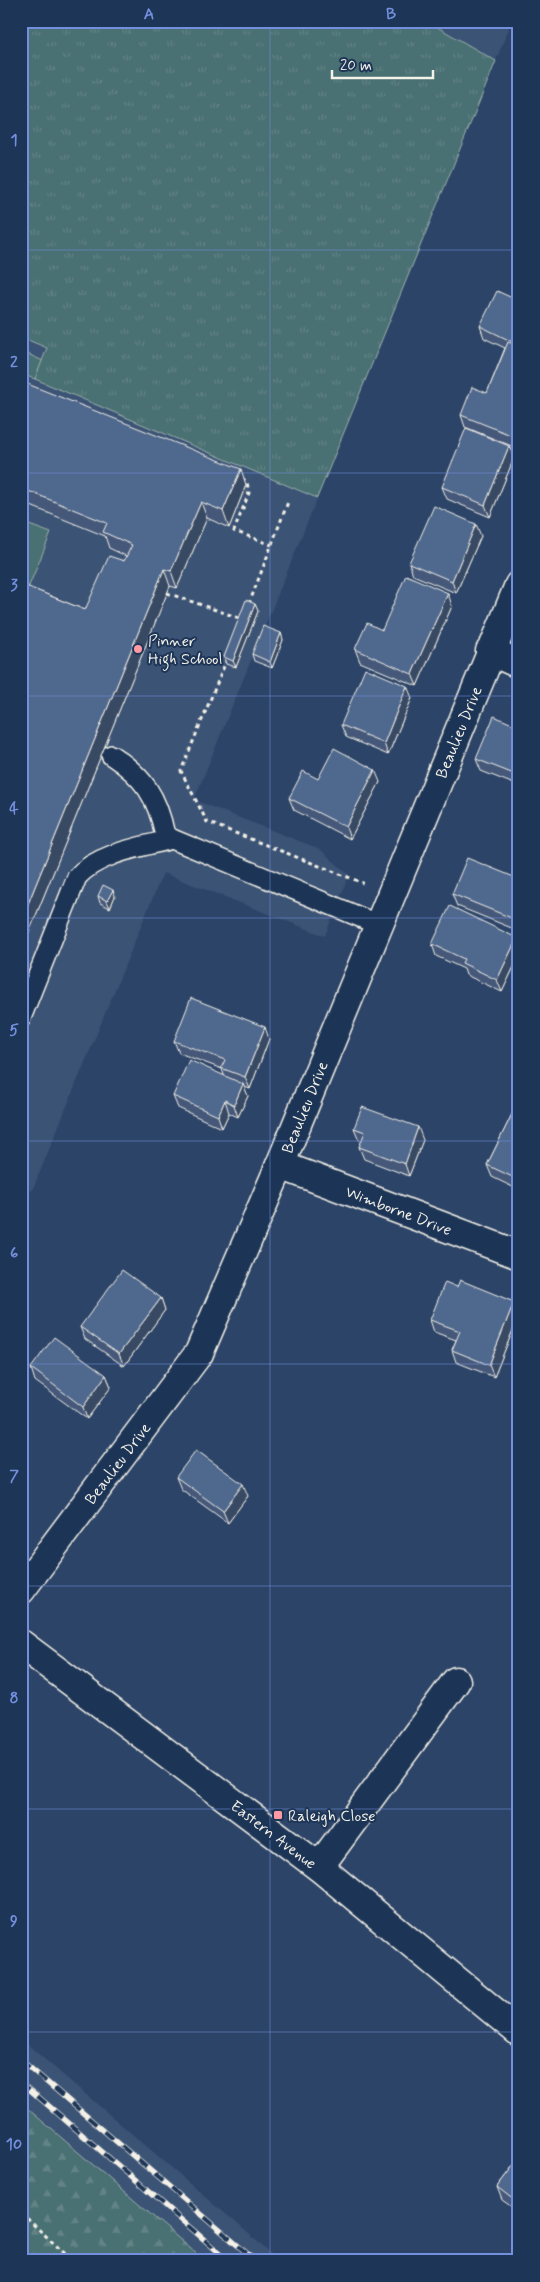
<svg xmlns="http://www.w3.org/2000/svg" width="540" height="2282" viewBox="0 0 540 2282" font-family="Mynerve,sans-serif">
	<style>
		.built { fill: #3a5275 }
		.green { fill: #496f72; stroke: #9eb0ad }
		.forest { fill: url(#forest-firs); stroke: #9eb0ad }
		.park { fill: url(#park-tufts); stroke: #9eb0ad }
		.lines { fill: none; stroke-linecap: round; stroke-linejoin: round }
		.service-casing { stroke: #f4f1e8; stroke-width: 22 }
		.minor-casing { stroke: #f4f1e8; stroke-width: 31 }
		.tertiary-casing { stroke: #f4f1e8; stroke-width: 31 }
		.path { stroke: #f4f1e8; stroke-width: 3; stroke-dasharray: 4 4; stroke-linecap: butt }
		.service { stroke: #1d3557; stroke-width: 19 }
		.minor { stroke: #1d3557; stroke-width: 28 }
		.tertiary { stroke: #1d3557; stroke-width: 28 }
		.rail-casing { stroke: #f4f1e8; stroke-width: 5.5 }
		.rail { stroke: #1d3557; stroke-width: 4; stroke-dasharray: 11; stroke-linecap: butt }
		.wall { fill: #44597a; stroke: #f4f1e8 }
		.shaded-wall { fill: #374963; stroke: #f4f1e8 }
		.building { fill: #4f688e; stroke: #f4f1e8 }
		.grid { fill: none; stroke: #738fde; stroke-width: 1; stroke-opacity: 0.55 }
		.poi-dot { fill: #ff9aa2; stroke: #1d3557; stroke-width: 2 }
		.labels { text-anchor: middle; stroke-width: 4; stroke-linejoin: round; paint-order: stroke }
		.poi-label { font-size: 16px; fill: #f4f1e8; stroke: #1d3557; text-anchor: start }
		.street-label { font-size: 16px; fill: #f4f1e8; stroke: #1d3557 }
		.neatline { fill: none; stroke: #738fde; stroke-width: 2 }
		.grid-label { font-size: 16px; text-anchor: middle; font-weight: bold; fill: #738fde }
	</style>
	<defs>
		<pattern id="forest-firs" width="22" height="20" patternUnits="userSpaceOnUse" patternTransform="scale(1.25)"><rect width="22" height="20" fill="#496f72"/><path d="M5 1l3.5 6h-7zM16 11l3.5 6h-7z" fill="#648486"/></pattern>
		<pattern id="park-tufts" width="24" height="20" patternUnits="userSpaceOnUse" patternTransform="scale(1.25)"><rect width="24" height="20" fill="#496f72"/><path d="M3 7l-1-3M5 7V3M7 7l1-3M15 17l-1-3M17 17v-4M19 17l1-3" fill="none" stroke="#648486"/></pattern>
	</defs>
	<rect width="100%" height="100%" fill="#2c4468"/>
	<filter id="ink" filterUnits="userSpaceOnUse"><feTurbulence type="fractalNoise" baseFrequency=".02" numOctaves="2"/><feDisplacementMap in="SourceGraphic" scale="10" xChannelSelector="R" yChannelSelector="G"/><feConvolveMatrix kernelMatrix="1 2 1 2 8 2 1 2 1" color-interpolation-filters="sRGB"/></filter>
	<g filter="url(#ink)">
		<g class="built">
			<polygon points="21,21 512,21 194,800 320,849 349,875 325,936 163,873 32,1191 21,1183"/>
			<polygon points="21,2039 240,2226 279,2261 205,2261 21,2103"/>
		</g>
		<g class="green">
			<polygon points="21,351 43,361 35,379 21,374"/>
			<polygon points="21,522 51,533 29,586 21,583"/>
		</g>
		<polygon class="forest" points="21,2103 205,2261 21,2261"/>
		<polygon class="park" points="21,21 427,21 496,61 317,498 35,379 47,348 21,337"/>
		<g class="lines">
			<defs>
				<g id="service">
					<path d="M111 755C144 777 157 796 165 835L172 839 379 925"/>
					<path d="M21 1018 77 877C98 853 142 847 172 839"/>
				</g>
				<g id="minor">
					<polyline points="490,651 519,664"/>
					<polyline points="280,1165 519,1255"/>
					<polyline points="21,1590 199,1353 280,1165 519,585"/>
					<polyline points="319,1867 456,1681"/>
				</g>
				<polyline id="tertiary" points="21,1644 319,1867 519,2032"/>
			</defs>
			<use href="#service" class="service-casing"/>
			<use href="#minor" class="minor-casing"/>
			<use href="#tertiary" class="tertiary-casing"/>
			<g class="path">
				<polyline points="495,21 507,24 515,21"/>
				<polyline points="242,478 247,482 249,493 234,531 272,545"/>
				<polyline points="167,593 242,619"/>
				<polyline points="249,604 288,502"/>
				<polyline points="227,659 181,771 207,822 363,883"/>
				<polyline points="21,2213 73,2261"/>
			</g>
			<use href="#service" class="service"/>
			<use href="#minor" class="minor"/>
			<use href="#tertiary" class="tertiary"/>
			<defs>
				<g id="rail">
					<polyline points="21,2060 256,2261"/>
					<polyline points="21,2082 229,2261"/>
				</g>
			</defs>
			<use href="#rail" class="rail-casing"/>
			<use href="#rail" class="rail"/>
		</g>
		<g class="wall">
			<polygon points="519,301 519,449 465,427 461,415 487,393 505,348 484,338 480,326"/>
			<polygon points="21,387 246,485 229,528 207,518 177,588 170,586 21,952 21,584 85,610 124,561 126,556 109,548 105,536 21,502"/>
			<polygon points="509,446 514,458 490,517 447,499 442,487"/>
			<polygon points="481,536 456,593 413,575 409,563"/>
			<polygon points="255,604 258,611 236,667 226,664 224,657"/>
			<polygon points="452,606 417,686 360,662 355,649 382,630"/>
			<polygon points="281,633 283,640 272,668 254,661 252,654"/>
			<polygon points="412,698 388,755 346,737 341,725"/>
			<polygon points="519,727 519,786 481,771 476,759"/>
			<polygon points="318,779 380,782 350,839 294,810 289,798"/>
			<polygon points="519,879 519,931 457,906 452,894"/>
			<polygon points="98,896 115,896 110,908 100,903"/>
			<polygon points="517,938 519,942 519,956 502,992 466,975 464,969 436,956 432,944"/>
			<polygon points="269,1039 250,1089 244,1087 248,1096 238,1117 229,1113 222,1128 178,1108 173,1096 224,1075 222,1069 179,1053 174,1041"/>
			<polygon points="519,1100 519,1190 492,1177 487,1165"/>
			<polygon points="354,1128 423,1140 409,1176 364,1159 359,1147 362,1141 359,1140"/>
			<polygon points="457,1287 514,1302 519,1315 494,1377 456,1362 452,1350 456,1340 434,1332 430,1320"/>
			<polygon points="161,1298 165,1310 124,1366 85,1339 80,1327"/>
			<polygon points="31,1368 106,1375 111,1387 87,1419 35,1381"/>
			<polygon points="176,1477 248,1496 228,1523 181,1489"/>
			<polygon points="519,2158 519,2212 502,2200 497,2187"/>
		</g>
		<g class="shaded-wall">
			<polygon points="509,446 514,458 490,517 485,505"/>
			<polygon points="241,469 246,485 229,528 223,511"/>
			<polygon points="201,502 207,518 177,588 171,571"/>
			<polygon points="476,524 481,536 456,593 452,581"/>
			<polygon points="164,569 170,586 21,952 21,921"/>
			<polygon points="448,593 452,606 417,686 412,674"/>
			<polygon points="255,604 258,611 236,667 233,661"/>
			<polygon points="281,633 283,640 272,668 270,662"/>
			<polygon points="407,686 412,698 388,755 384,743"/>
			<polygon points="375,770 380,782 350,839 346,827"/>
			<polygon points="113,890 115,896 110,908 107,901"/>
			<polygon points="517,938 519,942 519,956 502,992 497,980"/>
			<polygon points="265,1027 269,1039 250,1089 245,1077"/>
			<polygon points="243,1084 248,1096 238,1117 234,1105"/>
			<polygon points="225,1100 229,1113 222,1128 218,1116"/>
			<polygon points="418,1127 423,1140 409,1176 405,1164"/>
			<polygon points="161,1298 165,1310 124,1366 119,1354"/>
			<polygon points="514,1302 519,1315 494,1377 489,1365"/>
			<polygon points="106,1375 111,1387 87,1419 83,1407"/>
			<polygon points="243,1484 248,1496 228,1523 223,1511"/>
		</g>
		<g class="building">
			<polygon points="497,291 519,301 519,345 480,326"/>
			<polygon points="508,342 519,346 519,436 518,438 461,415 472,387 487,393"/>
			<polygon points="25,383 241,469 223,511 201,502 171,571 164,569 21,921 21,651 26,641 21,639 21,584 85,610 109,556 124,561 132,545 103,532 107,523 21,488 21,387 22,387"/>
			<polygon points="466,428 509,446 485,505 442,487"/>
			<polygon points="434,506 476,524 452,581 409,563"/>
			<polygon points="406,575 448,593 412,674 355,649 367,623 382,630"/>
			<polygon points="246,600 255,604 233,661 224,657"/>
			<polygon points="263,626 281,633 270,662 252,654"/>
			<polygon points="365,668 407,686 384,743 341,725"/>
			<polygon points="494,716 519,727 519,776 476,759"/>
			<polygon points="334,748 375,770 346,827 289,798 303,771 318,779"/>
			<polygon points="467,858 519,879 519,921 452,894"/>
			<polygon points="103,885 113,890 107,901 98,896"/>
			<polygon points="450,906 517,938 497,980 462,963 464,959 432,944"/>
			<polygon points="191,998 265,1027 245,1077 221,1068 225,1060 174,1041"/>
			<polygon points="189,1060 243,1084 234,1105 225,1100 218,1116 173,1096"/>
			<polygon points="519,1100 519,1180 487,1165"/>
			<polygon points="362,1107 418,1127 405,1164 359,1147 365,1132 354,1128"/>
			<polygon points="122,1270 161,1298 119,1354 80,1327"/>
			<polygon points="460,1280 514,1302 489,1365 452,1350 460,1331 430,1320 445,1282 457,1287"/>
			<polygon points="54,1337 106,1375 83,1407 31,1368"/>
			<polygon points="196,1450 243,1484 223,1511 176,1477"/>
			<polygon points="519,2158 519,2204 497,2187"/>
		</g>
	</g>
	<path class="grid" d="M270 21V2261M21 250H519M21 473H519M21 696H519M21 918H519M21 1141H519M21 1364H519M21 1586H519M21 1809H519M21 2032H519"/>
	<g class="poi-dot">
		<circle cx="138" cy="649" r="5"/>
		<rect x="273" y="1810" width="10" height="10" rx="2.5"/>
	</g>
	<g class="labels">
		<g class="poi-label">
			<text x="148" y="646">Pinner<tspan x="148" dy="18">High School</tspan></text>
			<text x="288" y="1821">Raleigh Close</text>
		</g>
		<g class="street-label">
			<text transform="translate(458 732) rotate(-68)" y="6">Beaulieu Drive</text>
			<text transform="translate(304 1107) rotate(-68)" y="6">Beaulieu Drive</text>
			<text transform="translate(399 1210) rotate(21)" y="6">Wimborne Drive</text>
			<text transform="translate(117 1463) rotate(-53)" y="6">Beaulieu Drive</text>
			<text transform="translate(274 1834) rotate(37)" y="6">Eastern Avenue</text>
		</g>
	</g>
	<rect width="540" height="2282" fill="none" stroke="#1d3557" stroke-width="55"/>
	<path d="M332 70v8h101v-8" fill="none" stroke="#f4f1e8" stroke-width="2.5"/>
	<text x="340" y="70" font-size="15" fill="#f4f1e8" stroke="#1d3557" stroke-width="4" paint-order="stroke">20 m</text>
	<rect x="28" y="28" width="484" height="2226" class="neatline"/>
	<g class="grid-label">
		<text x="149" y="19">A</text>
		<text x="391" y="19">B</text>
		<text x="14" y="145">1</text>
		<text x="14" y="367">2</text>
		<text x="14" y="590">3</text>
		<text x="14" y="813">4</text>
		<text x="14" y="1035">5</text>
		<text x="14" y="1258">6</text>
		<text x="14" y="1481">7</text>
		<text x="14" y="1703">8</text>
		<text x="14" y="1926">9</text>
		<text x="14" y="2149">10</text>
	</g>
</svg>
